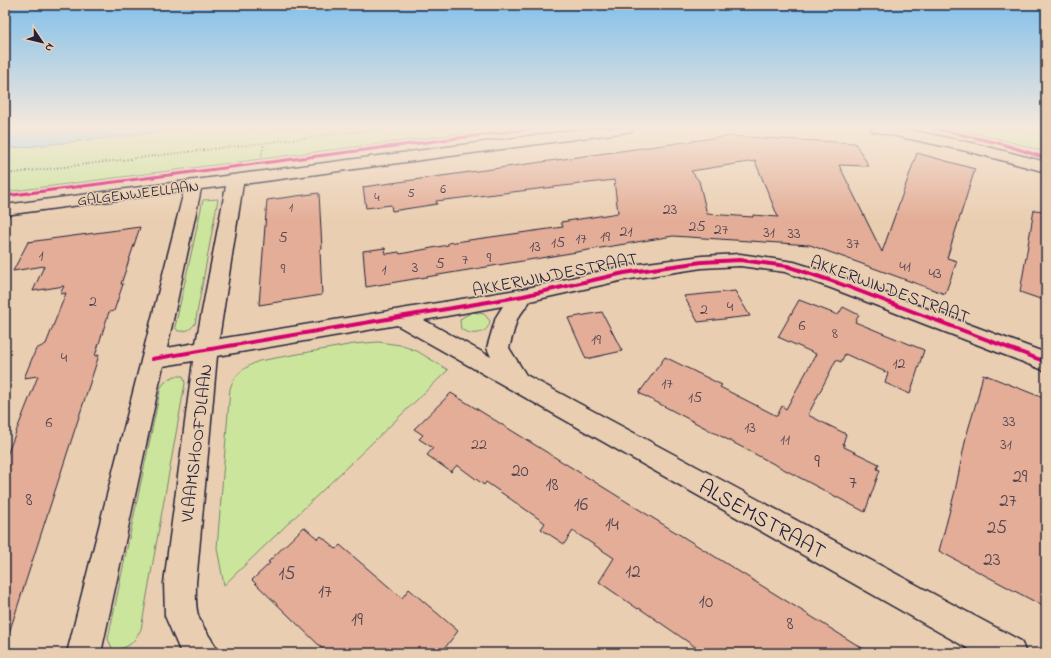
<svg xmlns="http://www.w3.org/2000/svg" width="1051" height="658" viewBox="0 0 1051 658" font-family="'Indie Flower',sans-serif">
	<style>
		.green { fill: #cbe69c; stroke: #76846c }
		.water { fill: #8dd2ef; stroke: #628ca7 }
		.building { fill: #e3ad97; stroke: #22223b; fill-rule: evenodd }
		.lines { fill: none; stroke-linecap: round; stroke-linejoin: round }
		.minor-casing { stroke: #22223b; stroke-width: 3 }
		.path { stroke: #22223b; stroke-width: 2; stroke-dasharray: 1 2.5; stroke-linecap: butt }
		.minor { fill: #eaceb1; fill-rule: evenodd }
		.cycleway-far1-casing { stroke: #eaceb1; stroke-width: 5 }
		.cycleway-casing { stroke: #eaceb1; stroke-width: 6 }
		.cycleway-far1 { stroke: #d6006c; stroke-width: 3 }
		.cycleway { stroke: #d6006c; stroke-width: 4 }
		.labels { text-anchor: middle; stroke-width: 3; stroke-linejoin: round; paint-order: stroke }
		.far-number-label { font-size: 13px; fill: #524552 }
		.far-street-label { font-size: 15px; fill: #22223b; stroke: #eaceb1 }
		.number-label { font-size: 16px; fill: #524552 }
		.street-label { font-size: 18px; fill: #22223b; stroke: #eaceb1 }
		.near-number-label { font-size: 19px; fill: #524552 }
		.near-street-label { font-size: 22px; fill: #22223b; stroke: #eaceb1 }
	</style>
	<rect width="100%" height="100%" fill="#eaceb1"/>
	<filter id="ink" filterUnits="userSpaceOnUse"><feTurbulence type="fractalNoise" baseFrequency=".025" numOctaves="2"/><feDisplacementMap in="SourceGraphic" scale="8" xChannelSelector="R" yChannelSelector="G"/><feConvolveMatrix kernelMatrix="1 2 1 2 8 2 1 2 1" color-interpolation-filters="sRGB"/></filter>
	<g filter="url(#ink)">
		<g class="green">
			<polygon points="196,128 501,128 5,192 5,147 15,148"/>
			<polygon points="952,128 1040,128 1046,134 1046,152 1004,140"/>
			<path d="M218 199 195 324C190 330 185 332 178 331L175 327 203 200Z"/>
			<path d="M473 312 484 314 490 321C488 335 471 336 461 329L460 320 463 317Z"/>
			<path d="M378 342 400 345 417 351 448 370 224 585 217 548 230 389C234 374 245 367 259 361L354 344Z"/>
			<path d="M175 376H183L185 383 141 629C134 643 129 648 113 650L108 639 161 387 167 380Z"/>
		</g>
		<polygon class="water" points="5,128 196,128 15,148 5,147"/>
		<g class="building">
			<path d="M728 136 855 143 869 166 839 165 882 252 917 153 975 169 947 258 957 261 945 294 810 245 673 236 366 287 363 251 385 248 386 254 399 252 400 254 448 245V243L563 227 561 222 618 213 614 180 436 201 437 204 392 211 391 205 366 208 363 187ZM755 161 778 217 753 215V217L707 214 699 181 691 171Z"/>
			<polygon points="319,193 322,249 320,250 322,295 259,305 267,200"/>
			<polygon points="1034,210 1046,211 1046,301 1020,292"/>
			<polygon points="140,227 121,284 123,284 114,311 109,312 95,356 99,355 9,633 5,632 5,460 38,376 24,378 36,349 46,344 66,293 60,294 64,286 33,291 44,266 13,271 28,242"/>
			<polygon points="735,291 750,316 698,322 684,296"/>
			<polygon points="799,300 838,315 843,307 859,315 855,322 924,350 910,394 885,383 888,373 845,354 841,362 836,360 808,415 846,434 843,444 844,444 844,447 879,464 877,469 880,470 865,512 639,393 665,357 722,385 720,387 777,416 782,406 786,409 816,354 778,337"/>
			<polygon points="602,312 622,351 586,359 568,318"/>
			<polygon points="983,374 1046,399 1046,574 1043,606 939,551 955,491 966,437 978,396"/>
			<polygon points="451,393 611,492 870,653 704,653 639,608 638,609 599,582 614,558 573,531 564,544 541,529 545,523 486,482 484,485 457,465 451,472 427,455 433,448 419,439 423,435 414,429"/>
			<polygon points="304,527 318,539 321,536 336,549 340,545 402,598 409,589 458,631 441,653 327,653 252,580 270,563 268,562"/>
		</g>
		<g class="lines">
			<defs>
				<g id="minor">
					<path d="M591 128H634L632 131 627 132 243 184 219 339 523 289 624 266 702 256 740 254 794 262 845 278 1046 353V371L831 288 785 272 740 266 702 268 624 280 530 301 517 319 509 348 526 375 1021 641 1026 653H976L397 325 217 356 196 583C196 593 195 605 198 615 202 629 213 639 219 653H181L165 616 164 583 193 361 163 366 101 653H67L184 191 5 215V205ZM226 186 196 343 167 348 201 189ZM503 306 496 317 487 348 491 357 424 320Z"/>
					<polygon points="870,128 900,128 972,143 1046,162 1046,172 971,152 877,132 872,131"/>
				</g>
			</defs>
			<use href="#minor" class="minor-casing"/>
			<g class="path">
				<polyline points="261,157 264,144"/>
				<polyline points="5,174 386,128"/>
			</g>
			<use href="#minor" class="minor"/>
			<defs>
				<g id="cycleway-far1">
					<polyline points="934,128 1002,144 1046,158"/>
					<polyline points="5,196 537,128"/>
				</g>
				<polyline id="cycleway" points="152,359 523,296 624,273 702,262 740,260 787,266 838,283 1046,362"/>
			</defs>
			<use href="#cycleway-far1" class="cycleway-far1-casing"/>
			<use href="#cycleway" class="cycleway-casing"/>
			<use href="#cycleway-far1" class="cycleway-far1"/>
			<use href="#cycleway" class="cycleway"/>
		</g>
	</g>
	<linearGradient id="sky" x2="0" y2="1"><stop stop-color="#83c0eb"/><stop offset="0.58" stop-color="#f6e9dc"/><stop offset="1" stop-color="#f6e9dc" stop-opacity="0"/></linearGradient>
	<rect width="1051" height="220" fill="url(#sky)"/>
	<g class="labels">
		<g class="far-number-label">
			<text x="443" y="193">6</text>
			<text x="411" y="197">5</text>
			<text x="377" y="201">4</text>
			<text x="291" y="211">1</text>
		</g>
		<g class="far-street-label">
			<text transform="translate(138 193) rotate(-7)" y="5">GALGENWEELLAAN</text>
		</g>
		<g class="number-label">
			<text x="670" y="214">23</text>
			<text x="697" y="231">25</text>
			<text x="721" y="234">27</text>
			<text x="626" y="236">21</text>
			<text x="769" y="237">31</text>
			<text x="794" y="238">33</text>
			<text x="605" y="241">19</text>
			<text x="283" y="242">5</text>
			<text x="581" y="243">17</text>
			<text x="558" y="247">15</text>
			<text x="853" y="248">37</text>
			<text x="535" y="251">13</text>
			<text x="41" y="260">1</text>
			<text x="489" y="262">9</text>
			<text x="465" y="264">7</text>
			<text x="440" y="268">5</text>
			<text x="905" y="271">41</text>
			<text x="415" y="272">3</text>
			<text x="283" y="273">9</text>
			<text x="384" y="274">1</text>
			<text x="935" y="278">43</text>
			<text x="93" y="306">2</text>
			<text x="730" y="311">4</text>
			<text x="704" y="314">2</text>
			<text x="802" y="330">6</text>
			<text x="835" y="338">8</text>
			<text x="596" y="344">19</text>
			<text x="64" y="362">4</text>
			<text x="899" y="368">12</text>
			<text x="667" y="388">17</text>
			<text x="695" y="402">15</text>
			<text x="1009" y="426">33</text>
			<text x="49" y="427">6</text>
			<text x="750" y="432">13</text>
			<text x="785" y="444">11</text>
			<text x="479" y="449">22</text>
			<text x="1006" y="449">31</text>
		</g>
		<g class="street-label">
			<text transform="translate(555 274) rotate(-11)" y="6">AKKERWINDESTRAAT</text>
			<text transform="translate(890 289) rotate(20)" y="6">AKKERWINDESTRAAT</text>
			<text transform="translate(196 443) rotate(-83)" y="6">VLAAMSHOOFDLAAN</text>
		</g>
		<g class="near-number-label">
			<text x="817" y="467">9</text>
			<text x="520" y="476">20</text>
			<text x="1020" y="482">29</text>
			<text x="853" y="488">7</text>
			<text x="552" y="490">18</text>
			<text x="29" y="505">8</text>
			<text x="1008" y="506">27</text>
			<text x="581" y="510">16</text>
			<text x="612" y="530">14</text>
			<text x="997" y="533">25</text>
			<text x="992" y="565">23</text>
			<text x="633" y="577">12</text>
			<text x="287" y="579">15</text>
			<text x="325" y="597">17</text>
			<text x="706" y="607">10</text>
			<text x="357" y="625">19</text>
			<text x="790" y="629">8</text>
		</g>
		<g class="near-street-label">
			<text transform="translate(763 518) rotate(29)" y="8">ALSEMSTRAAT</text>
		</g>
	</g>
	<rect width="1051" height="658" fill="none" stroke="#eaceb1" stroke-width="20"/>
	<rect x="10" y="10" width="1031" height="638" fill="none" stroke="#22223b" stroke-width="1.5" filter="url(#ink)"/>
	<g transform="translate(42 42) rotate(125)" stroke="#eaceb1" stroke-width="3" paint-order="stroke">
	<path d="M0-3L7 15L0 10L-7 15Z" fill="#22223b"/>
	<text y="-6" font-size="11" font-weight="bold" text-anchor="middle" fill="#22223b">N</text>
	</g>
</svg>
